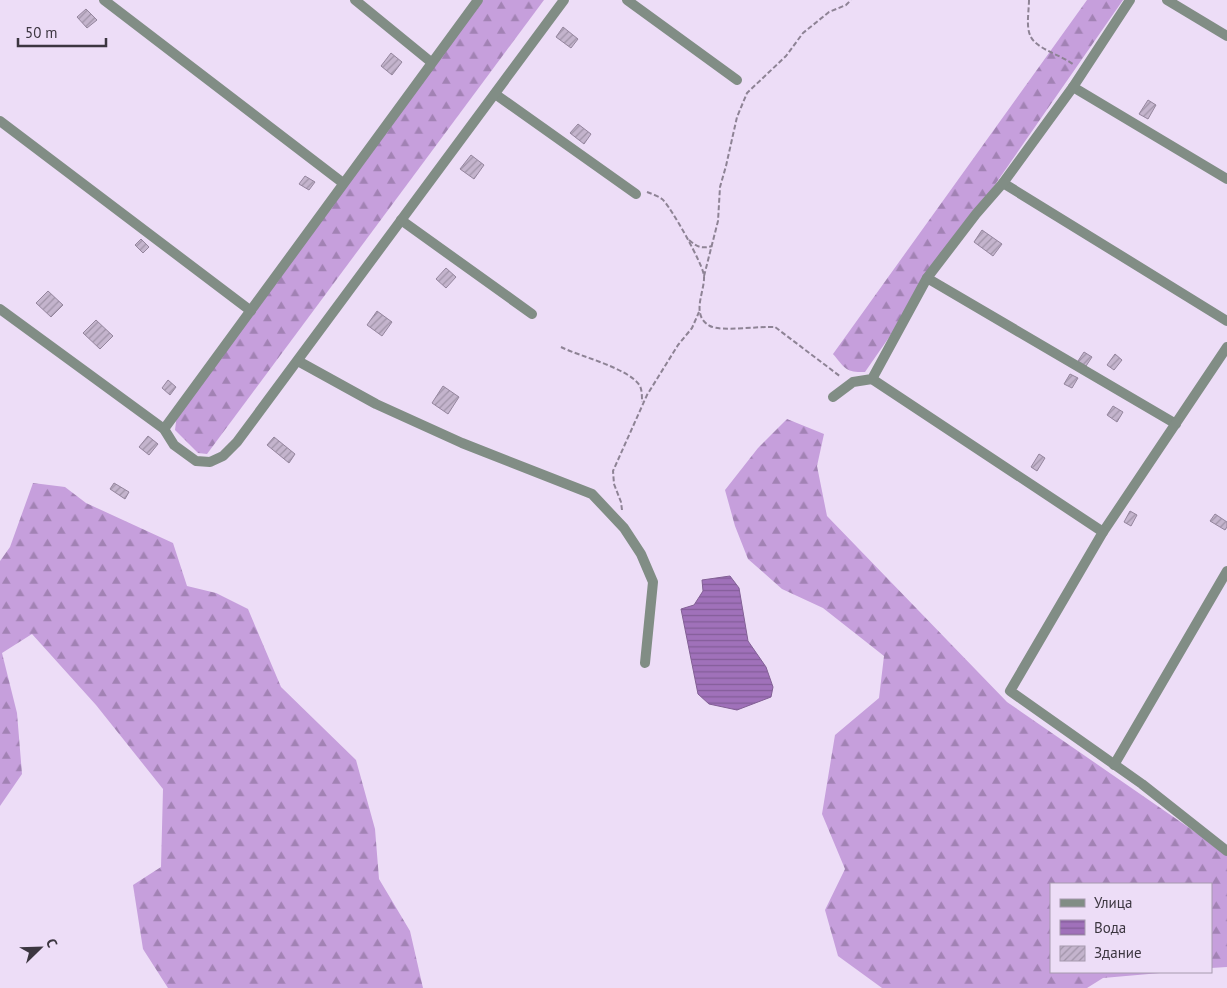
<svg xmlns="http://www.w3.org/2000/svg" width="1227" height="988" viewBox="0 0 1227 988" font-family="'PT Sans',sans-serif">
	<style>
		.forest { fill: url(#forest-firs) }
		.water { fill: url(#water-rules); stroke: #825f95 }
		.building { fill: url(#building-hatch); stroke: #94859d }
		.lines { fill: none; stroke-linecap: round; stroke-linejoin: round }
		.path { stroke: #8e8395; stroke-width: 2; stroke-dasharray: 5 2.5; stroke-linecap: butt }
		.street { stroke: #818d85; stroke-width: 10 }
	</style>
	<defs>
		<pattern id="forest-firs" width="22" height="20" patternUnits="userSpaceOnUse" patternTransform="scale(1.25)"><rect width="22" height="20" fill="#c69fdc"/><path d="M5 1l3.5 6h-7zM16 11l3.5 6h-7z" fill="#a282b4"/></pattern>
		<pattern id="water-rules" width="6" height="5" patternUnits="userSpaceOnUse" patternTransform="scale(1.25)"><rect width="6" height="5" fill="#a071ba"/><path d="M0 2.5h6" fill="none" stroke="#845e99"/></pattern>
		<pattern id="building-hatch" width="6" height="6" patternUnits="userSpaceOnUse" patternTransform="scale(1.25)"><rect width="6" height="6" fill="#c4b4cd"/><path d="M-1 1l2-2M0 6l6-6M5 7l2-2" fill="none" stroke="#a093a8"/></pattern>
	</defs>
	<rect width="100%" height="100%" fill="#edddf7"/>
	<g class="forest">
		<polygon points="483,0 544,0 207,454 198,453 175,430 177,414"/>
		<path d="M1087 0H1123L865 372C846 373 845 368 833 354Z"/>
		<polygon points="787,419 824,434 817,466 827,516 1007,702 1227,854 1227,967 1211,968 1211,884 1051,884 1051,972 1172,972 1103,978 1087,988 882,988 838,956 825,910 845,869 822,814 835,735 879,698 884,656 823,608 782,589 748,559 735,526 725,490 758,448"/>
		<polygon points="33,483 65,487 86,503 173,543 187,586 216,593 248,609 281,687 356,760 375,829 379,879 410,931 423,988 168,988 143,949 133,885 161,867 163,789 96,705 32,634 2,653 17,713 22,774 0,806 0,561 10,547"/>
	</g>
	<polygon class="water" points="730,576 739,588 748,641 766,667 773,687 771,697 737,710 709,704 698,694 681,609 694,605 703,591 702,580"/>
	<g class="building">
		<polygon points="86,9 97,20 87,28 77,17"/>
		<polygon points="563,27 578,39 571,48 556,37"/>
		<polygon points="391,53 402,62 392,75 381,66"/>
		<polygon points="1148,100 1156,105 1148,119 1139,114"/>
		<polygon points="578,124 591,134 584,144 570,133"/>
		<polygon points="471,155 484,165 474,179 460,169"/>
		<polygon points="305,176 315,182 309,190 299,184"/>
		<polygon points="982,230 1002,244 993,256 974,242"/>
		<polygon points="141,239 149,247 143,253 135,245"/>
		<polygon points="446,268 456,277 446,288 436,279"/>
		<polygon points="48,291 63,305 51,317 36,303"/>
		<polygon points="377,311 392,322 382,336 367,325"/>
		<polygon points="96,320 113,336 100,349 83,333"/>
		<polygon points="1084,352 1092,357 1086,366 1078,361"/>
		<polygon points="1115,354 1122,360 1114,370 1107,365"/>
		<polygon points="1070,374 1078,378 1072,388 1064,384"/>
		<polygon points="168,380 176,387 170,395 162,388"/>
		<polygon points="443,386 459,397 448,414 432,403"/>
		<polygon points="1113,406 1123,412 1117,422 1107,415"/>
		<polygon points="148,436 158,444 149,455 139,447"/>
		<polygon points="274,437 295,454 289,463 267,445"/>
		<polygon points="1039,454 1045,458 1037,471 1031,467"/>
		<polygon points="114,483 129,492 125,499 110,489"/>
		<polygon points="1130,511 1137,515 1131,526 1124,522"/>
		<polygon points="1215,514 1227,522 1227,527 1225,530 1210,521"/>
	</g>
	<g class="lines">
		<g class="path">
			<path d="M1029 0C1029 10 1026 26 1030 35 1035 49 1062 55 1074 65"/>
			<path d="M647 192C652 194 658 196 662 199 670 205 704 266 704 276 705 292 690 315 710 326 721 332 759 326 775 327L841 377"/>
			<path d="M689 240C697 247 702 249 712 246"/>
			<polyline points="704,276 718,221 720,187 726,166 737,117 747,93 786,56 803,33 829,12 846,5 851,0"/>
			<path d="M561 347C581 357 629 368 640 386 642 390 642 397 642 402"/>
			<polyline points="622,510 621,502 614,484 613,471 647,395 678,345 692,328 699,312"/>
		</g>
		<g class="street">
			<polyline points="104,0 343,183"/>
			<polyline points="355,0 431,62"/>
			<polyline points="627,0 737,80"/>
			<polyline points="1167,0 1227,36"/>
			<polyline points="1073,87 1227,179"/>
			<polyline points="495,94 636,194"/>
			<polyline points="0,121 251,311"/>
			<polyline points="1003,183 1227,321"/>
			<polyline points="401,220 532,314"/>
			<polyline points="927,278 1176,424"/>
			<polyline points="0,309 164,429 174,445 196,461 210,462 223,456 237,442 564,0"/>
			<polyline points="1227,347 1103,532 1010,691 1142,784 1227,851"/>
			<polyline points="298,361 376,404 462,443 592,494 624,528 641,554 653,582 645,663"/>
			<polyline points="872,379 1103,532"/>
			<polyline points="833,397 853,382 872,379 927,278 976,214 1003,183 1073,87 1130,0"/>
			<polyline points="164,429 478,0"/>
			<polyline points="1114,765 1227,571"/>
		</g>
	</g>
	<rect x="1050" y="883" width="162" height="90" fill="#edddf7" stroke="#a69aae"/>
	<rect x="1060" y="899" width="25" height="8" fill="#818d85" stroke="#a69aae"/>
	<text x="1094" y="908" font-size="15" fill="#3c3640">Улица</text>
	<rect x="1060" y="920" width="25" height="15" fill="url(#water-rules)" stroke="#a69aae"/>
	<text x="1094" y="933" font-size="15" fill="#3c3640">Вода</text>
	<rect x="1060" y="946" width="25" height="15" fill="url(#building-hatch)" stroke="#a69aae"/>
	<text x="1094" y="958" font-size="15" fill="#3c3640">Здание</text>
	<g transform="translate(40 948) rotate(67)" stroke="#edddf7" stroke-width="4" paint-order="stroke">
	<path d="M0-4L9 19L0 12L-9 19Z" fill="#3c3640"/>
	<text y="-8" font-size="14" font-weight="bold" text-anchor="middle" fill="#3c3640">С</text>
	</g>
	<path d="M18 38v8h88v-8" fill="none" stroke="#3c3640" stroke-width="2.5"/>
	<text x="25" y="38" font-size="15" fill="#3c3640" stroke="#edddf7" stroke-width="4" paint-order="stroke">50 m</text>
</svg>
